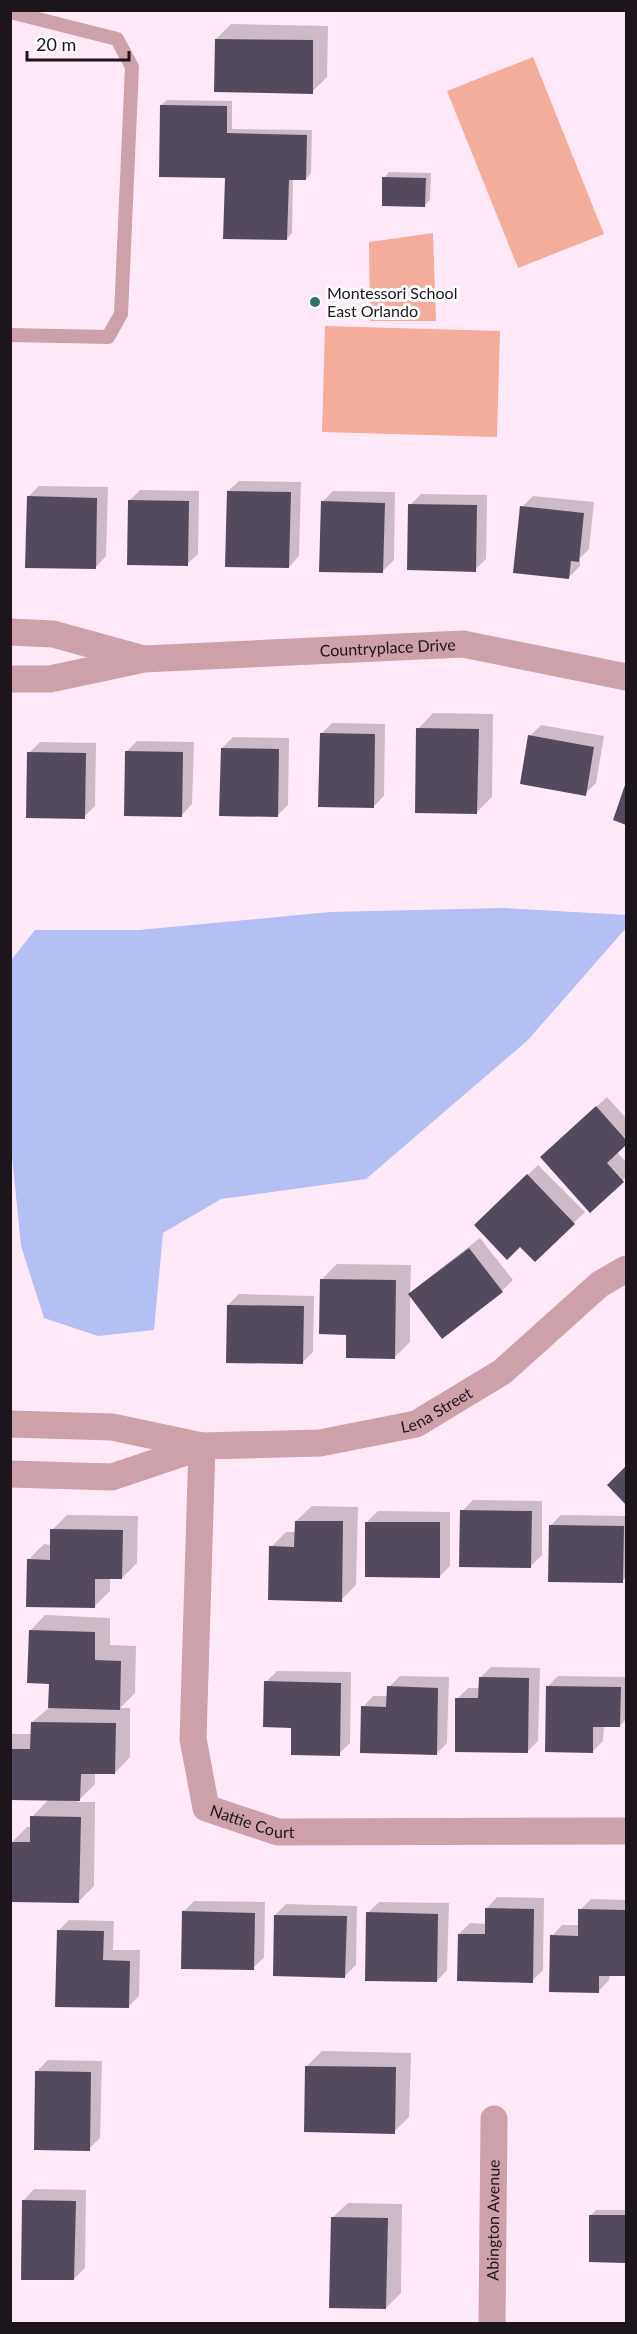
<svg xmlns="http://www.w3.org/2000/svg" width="637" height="2334" viewBox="0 0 637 2334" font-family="Lato,sans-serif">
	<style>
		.green { fill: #f4ad9b }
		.water { fill: #b4bff3 }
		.shadow { fill: #0003 }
		.building { fill: #534b5d }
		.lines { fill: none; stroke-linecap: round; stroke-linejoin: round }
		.lane { stroke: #cea0a9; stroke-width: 14 }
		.street { stroke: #cea0a9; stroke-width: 27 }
		.poi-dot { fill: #2b736b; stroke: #fefefe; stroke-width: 2 }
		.labels { text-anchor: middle; stroke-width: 6; stroke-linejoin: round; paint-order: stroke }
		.poi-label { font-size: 16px; fill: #1c151b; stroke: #fefefe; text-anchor: start }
		.street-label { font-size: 16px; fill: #1c151b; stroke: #fefefe }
	</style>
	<rect width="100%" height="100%" fill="#ffe9f9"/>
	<g class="green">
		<polygon points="533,57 604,234 518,268 447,91"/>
		<polygon points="433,233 436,321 370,321 369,242"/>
		<polygon points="325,326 500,331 497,437 322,432"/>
	</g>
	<polygon class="water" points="504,908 626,915 626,928 528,1040 366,1179 221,1199 163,1233 154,1330 98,1336 44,1318 21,1246 12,1156 12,959 35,930 139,930 330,912"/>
	<g class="shadow">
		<polygon points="231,24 328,26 327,77 312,92 216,39"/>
		<polygon points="167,100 232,101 232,129 312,130 311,173 306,179 293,179 292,233 287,239 161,105"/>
		<polygon points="389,172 431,173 430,200 425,205 384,178"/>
		<polygon points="239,481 301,482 299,556 289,567 228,491"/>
		<polygon points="39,486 108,487 106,556 96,567 28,497"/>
		<polygon points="140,490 199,491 198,554 187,564 129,501"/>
		<polygon points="333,491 395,492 394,560 383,571 322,502"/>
		<polygon points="421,494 487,495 486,559 475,570 410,505"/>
		<polygon points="533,496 594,502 589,549 580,558 580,566 569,577 522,507"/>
		<polygon points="433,713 493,714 492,797 477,812 418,729"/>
		<polygon points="332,723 385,724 384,796 373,807 321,734"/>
		<polygon points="541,725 604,736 596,783 585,794 530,736"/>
		<polygon points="233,737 289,738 288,805 277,816 222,748"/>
		<polygon points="137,741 194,742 192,804 182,815 126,752"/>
		<polygon points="40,742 96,743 95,806 84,817 29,753"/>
		<polygon points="626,785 626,823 615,819"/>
		<polygon points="607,1097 626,1118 626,1143 617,1152 626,1162 626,1177 591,1210 553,1147"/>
		<polygon points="538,1165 585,1212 535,1260 520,1245 476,1225"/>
		<polygon points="480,1238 513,1280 502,1291 410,1294 410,1342 394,1358 322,1279 337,1264 411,1265 410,1294 421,1284"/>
		<polygon points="239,1294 314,1296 313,1352 302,1363 228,1305"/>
		<polygon points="473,1500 542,1501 542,1555 531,1566 462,1511"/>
		<polygon points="312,1506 358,1507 356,1585 341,1600 271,1547 286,1532 296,1532 296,1521"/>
		<polygon points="378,1511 450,1512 450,1566 439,1577 367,1522"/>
		<polygon points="67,1515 138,1516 137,1563 122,1578 110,1578 110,1591 94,1607 28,1560 44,1544 51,1545 52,1530"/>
		<polygon points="561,1515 626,1516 626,1577 622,1581 550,1526"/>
		<polygon points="45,1615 110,1618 110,1645 136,1646 135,1693 120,1708 130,1708 130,1757 115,1773 95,1772 95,1784 77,1802 95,1802 94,1886 79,1901 11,1843 27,1827 32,1827 32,1817 49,1799 10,1799 10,1734 32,1734 32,1722 50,1707 50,1682 30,1631"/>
		<polygon points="491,1667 540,1668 538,1741 527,1752 457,1699 468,1688 480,1688 480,1678"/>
		<polygon points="277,1671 351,1672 350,1743 339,1754 293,1726 266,1682"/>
		<polygon points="400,1676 449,1677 447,1743 436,1754 363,1707 373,1696 388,1696 389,1687"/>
		<polygon points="558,1676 626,1677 626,1719 620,1726 604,1726 603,1741 592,1752 547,1687"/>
		<polygon points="497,1897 544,1898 543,1970 532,1981 459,1934 470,1923 486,1924 487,1908"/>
		<polygon points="591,1899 626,1900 626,1973 624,1975 610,1975 609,1980 599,1991 552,1936 562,1925 580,1925 580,1910"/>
		<polygon points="194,1901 265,1902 264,1958 253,1968 183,1912"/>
		<polygon points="379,1902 449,1903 447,1970 437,1981 368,1913"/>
		<polygon points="286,1904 357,1906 356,1965 345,1976 275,1915"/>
		<polygon points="69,1920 114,1921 113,1950 140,1950 139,1996 128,2007 58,1931"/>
		<polygon points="322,2051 411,2053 409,2117 394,2132 307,2066"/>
		<polygon points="48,2060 102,2061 100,2138 89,2149 37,2071"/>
		<polygon points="34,2189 86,2190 85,2268 74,2279 24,2200"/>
		<polygon points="348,2203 402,2204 401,2293 386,2308 332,2218"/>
		<polygon points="596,2210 626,2210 626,2261 591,2261 591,2215"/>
	</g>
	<g class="building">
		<polygon points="215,39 313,40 313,94 214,92"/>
		<polygon points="160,105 227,106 227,133 307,135 306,180 289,180 287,240 223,239 225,178 159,177"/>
		<polygon points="382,177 426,178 425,207 382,206"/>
		<polygon points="227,491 291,492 289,568 225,567"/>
		<polygon points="27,496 97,498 96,569 25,568"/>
		<polygon points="128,500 189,501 188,566 127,565"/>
		<polygon points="321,501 385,503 383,573 319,572"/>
		<polygon points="408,504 477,505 476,572 407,570"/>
		<polygon points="520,506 584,513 579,562 571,561 569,579 513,573"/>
		<polygon points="416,728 479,729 477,814 415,813"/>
		<polygon points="320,733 375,734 374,808 318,807"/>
		<polygon points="528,735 594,747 586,796 520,784"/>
		<polygon points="221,748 279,749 278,817 219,816"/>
		<polygon points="125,751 183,752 182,817 124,816"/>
		<polygon points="27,752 86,753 85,819 26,818"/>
		<polygon points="626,782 626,825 613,820"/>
		<polygon points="596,1106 626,1140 626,1145 607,1163 624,1182 590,1213 540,1157"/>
		<polygon points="527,1174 575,1224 535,1262 520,1247 507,1260 474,1225"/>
		<polygon points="469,1248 503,1292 442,1339 408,1294"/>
		<polygon points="320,1279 396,1280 395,1359 346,1358 346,1335 319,1334"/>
		<polygon points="227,1305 304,1306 303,1364 226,1363"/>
		<polygon points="626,1466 626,1505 607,1485"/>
		<polygon points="460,1510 532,1511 531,1568 459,1567"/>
		<polygon points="295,1521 343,1521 342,1602 268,1600 269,1546 294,1547"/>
		<polygon points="365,1522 440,1522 440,1578 365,1577"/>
		<polygon points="549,1525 624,1526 623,1583 548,1582"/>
		<polygon points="50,1529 123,1530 122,1579 95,1579 95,1608 26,1607 27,1559 50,1560"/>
		<polygon points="29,1630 95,1632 95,1660 121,1661 120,1710 48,1708 49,1684 27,1683"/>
		<polygon points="479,1677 529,1678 528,1753 455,1752 455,1698 478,1698"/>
		<polygon points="264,1681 341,1683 340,1756 291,1755 291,1728 263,1727"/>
		<polygon points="387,1686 438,1688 437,1755 360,1753 361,1706 386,1707"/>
		<polygon points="546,1686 621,1687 620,1727 593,1727 593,1753 545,1752"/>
		<polygon points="31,1722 116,1723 115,1774 81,1774 80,1801 10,1800 10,1749 30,1749"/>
		<polygon points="30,1816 81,1817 79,1903 10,1902 10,1842 30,1842"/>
		<polygon points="485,1908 534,1909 533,1983 457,1981 458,1934 485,1934"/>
		<polygon points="578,1909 626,1910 625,1976 599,1976 599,1993 549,1992 550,1935 578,1936"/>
		<polygon points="182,1911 255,1913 254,1970 181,1969"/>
		<polygon points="366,1912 438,1914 437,1982 365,1981"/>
		<polygon points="274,1915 347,1916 345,1978 273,1976"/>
		<polygon points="57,1930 104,1931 103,1960 130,1961 129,2008 55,2007"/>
		<polygon points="305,2066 396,2067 395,2134 304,2132"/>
		<polygon points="35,2071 91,2072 90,2151 34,2150"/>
		<polygon points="22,2200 76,2201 74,2280 21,2280"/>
		<polygon points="589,2215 626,2215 626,2263 589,2262"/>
		<polygon points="331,2217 388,2218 386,2309 329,2308"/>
	</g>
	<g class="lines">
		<polyline class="lane" points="10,12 117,39 132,67 121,314 108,337 10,335"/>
		<g class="street">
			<polyline points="10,632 53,634 140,658"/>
			<path id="s1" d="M10 679H50L144 659 463 644 626 677"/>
			<path id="s2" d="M10 1424 112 1427 202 1446 320 1443 416 1424 502 1372 600 1284 626 1269"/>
			<path id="s3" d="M202 1446 193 1739 206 1808 278 1832 626 1831"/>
			<polyline points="10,1474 112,1477 201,1447"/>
			<path id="s4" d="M492 2324 494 2119"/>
		</g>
	</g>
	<circle class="poi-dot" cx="315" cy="302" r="6"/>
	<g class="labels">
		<g class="poi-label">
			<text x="327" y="299">Montessori School<tspan x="327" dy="18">East Orlando</tspan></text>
		</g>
		<g class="street-label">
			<text dy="6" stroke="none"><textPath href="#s1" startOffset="380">Countryplace Drive</textPath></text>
			<text dy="6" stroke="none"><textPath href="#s2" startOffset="434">Lena Street</textPath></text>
			<text dy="6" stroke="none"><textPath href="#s3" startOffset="412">Nattie Court</textPath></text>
			<text dy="6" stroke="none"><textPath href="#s4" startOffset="104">Abington Avenue</textPath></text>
		</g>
	</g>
	<rect width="637" height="2334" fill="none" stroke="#1c151b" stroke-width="24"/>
	<path d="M27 51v9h102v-9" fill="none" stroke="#1c151b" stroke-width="3"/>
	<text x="36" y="51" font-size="18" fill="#1c151b" stroke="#fefefe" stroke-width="4.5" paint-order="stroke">20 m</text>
</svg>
